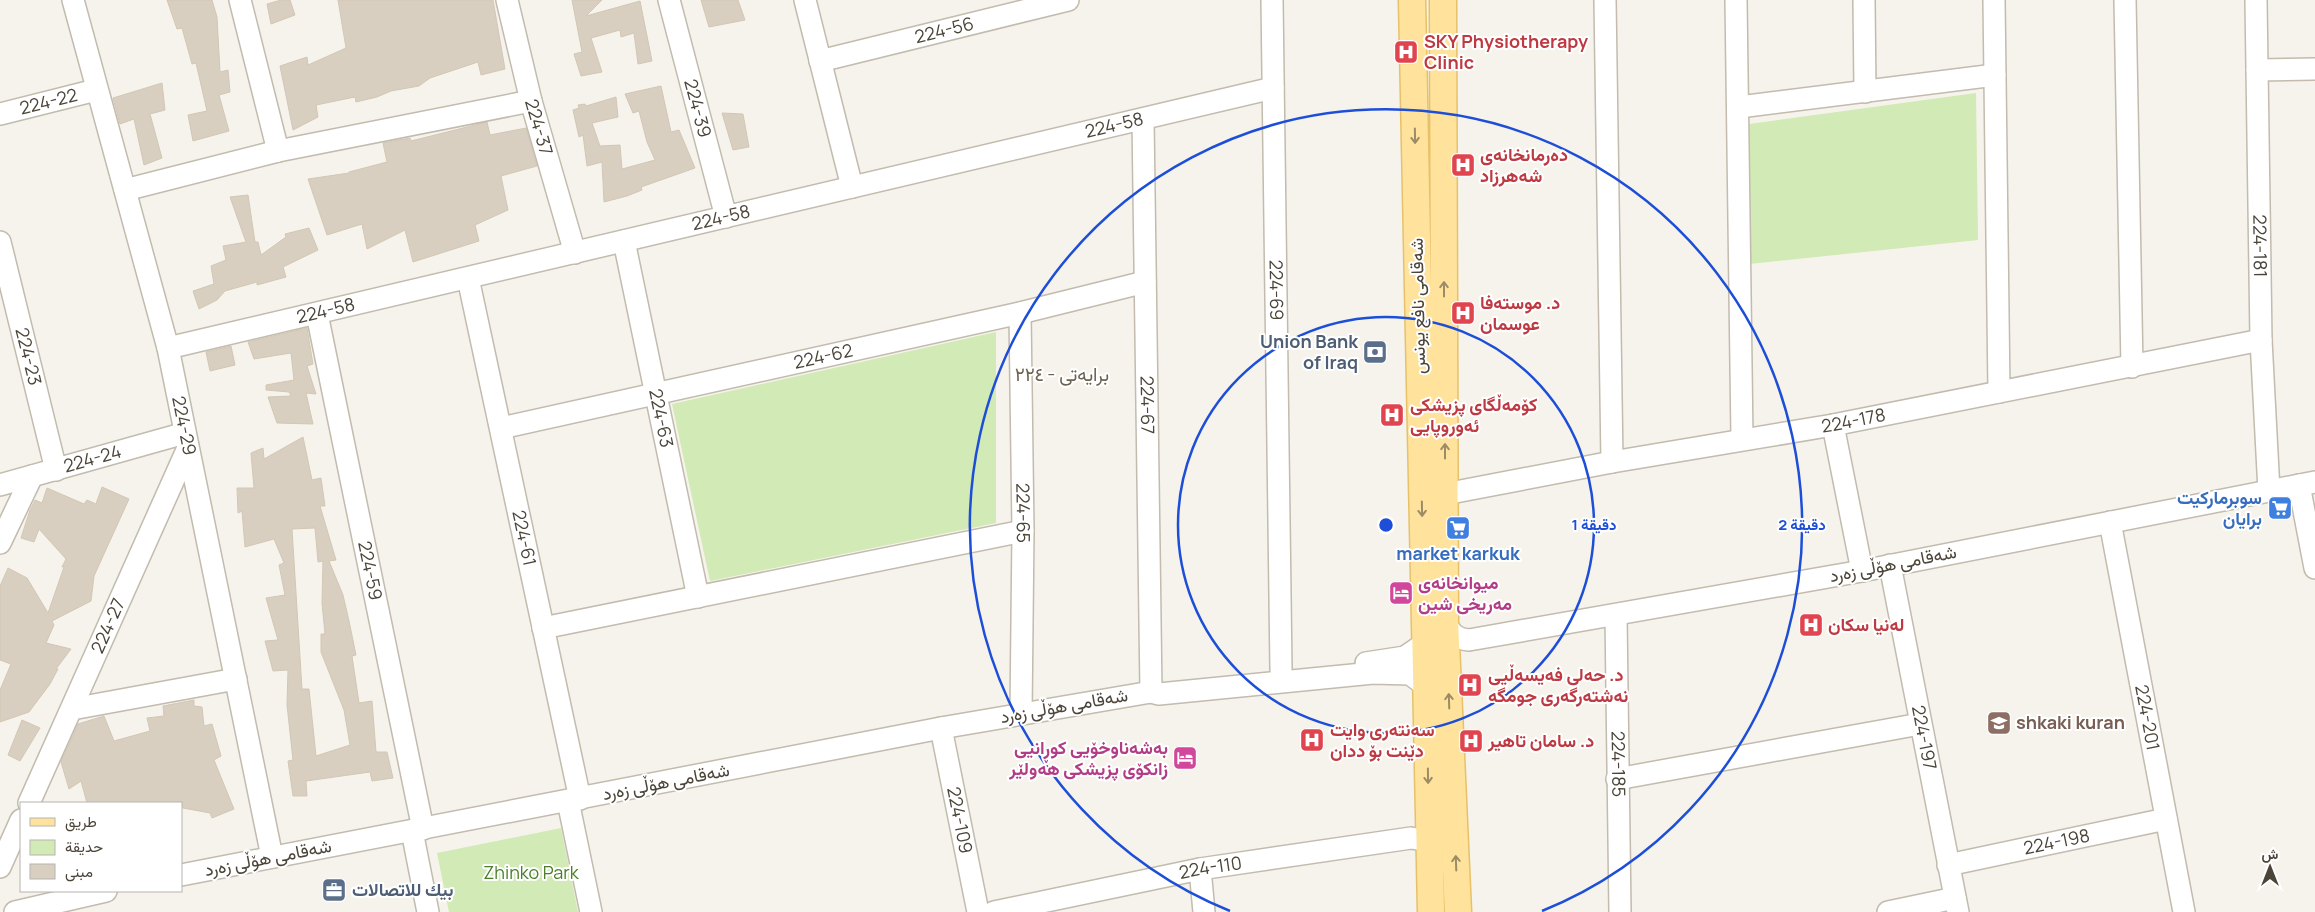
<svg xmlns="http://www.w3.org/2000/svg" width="2315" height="912" viewBox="0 0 2315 912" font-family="Manrope,Vazirmatn,sans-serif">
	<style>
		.green { fill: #d2eab5 }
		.building { fill: #d8cfc1; stroke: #d3c7b4; fill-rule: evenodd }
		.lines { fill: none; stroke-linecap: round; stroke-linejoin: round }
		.minor-casing { stroke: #c2bbae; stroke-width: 24 }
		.major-casing { stroke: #e6c16a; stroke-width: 29 }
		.minor { stroke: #fff; stroke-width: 21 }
		.major { stroke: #ffe39c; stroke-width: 26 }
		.oneway { stroke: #9c8c66 }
		.ring { fill: none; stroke: #1d4ed8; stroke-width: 2.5 }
		.labels { text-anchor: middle; stroke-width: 4; stroke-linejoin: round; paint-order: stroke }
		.street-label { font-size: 18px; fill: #4b4439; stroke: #fff }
		.health-label { font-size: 18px; font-weight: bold; fill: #be3a42; stroke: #fff; text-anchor: start }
		.service-label { font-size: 18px; font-weight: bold; fill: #4e5e75; stroke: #fff; text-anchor: end }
		.shop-label { font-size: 18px; font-weight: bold; fill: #366cbe; stroke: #fff; text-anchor: end }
		.hotel-label { font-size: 18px; font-weight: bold; fill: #b23c85; stroke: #fff; text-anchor: start }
		.education-label { font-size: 18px; font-weight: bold; fill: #785e54; stroke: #fff; text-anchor: start }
		.park-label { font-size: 18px; fill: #4a7f2a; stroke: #fff }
		.neighbourhood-label { font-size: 19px; fill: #6e6250; stroke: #fff }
		.centre { fill: #1d4ed8; stroke: #fff; stroke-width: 2.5 }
		.ring-label { font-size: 15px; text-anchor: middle; font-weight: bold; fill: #1d4ed8; stroke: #fff; stroke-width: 4; stroke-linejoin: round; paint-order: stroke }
	</style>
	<rect width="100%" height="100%" fill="#f6f3ec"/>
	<g class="green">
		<polygon points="1976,93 1978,240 1750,264 1749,124"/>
		<polygon points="996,332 996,523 710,581 672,404"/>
		<polygon points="561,828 578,912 449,912 437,853"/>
	</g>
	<g class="building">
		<polygon points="167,0 212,0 217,17 220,72 228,70 230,92 219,95 229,131 193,141 188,115 207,111 196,63 192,64 182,28 177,29"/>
		<polygon points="281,0 290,0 295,15 271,24 267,4"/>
		<polygon points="338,0 493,0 505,69 481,75 478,62 430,78 419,86 391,91 377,97 356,102 355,97 316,105 318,117 293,130 280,66 307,57 308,65 346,48"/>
		<polygon points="572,0 602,0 586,16 640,1 652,61 638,64 634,33 621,37 620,30 591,38 602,72 581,76 574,54 582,52"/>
		<polygon points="701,0 738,0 745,20 709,27"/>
		<polygon points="162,83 165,110 150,114 162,158 144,165 134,119 120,124 113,98"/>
		<polygon points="661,86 671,132 679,130 695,168 641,187 642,190 627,196 604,202 602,162 587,166 583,135 579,137 573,110 579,108 578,105 585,104 586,106 616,97 618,117 592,123 600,146 620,145 622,169 655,160 647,142 639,111 633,113 625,94"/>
		<polygon points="722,113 743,114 749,147 733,150"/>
		<polygon points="487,122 490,135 526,128 537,166 501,176 508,210 475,225 479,241 413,262 405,230 367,249 362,224 327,235 308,179 349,173 349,172 387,162 383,143 410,138 411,141"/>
		<polygon points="248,195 255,242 258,242 261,255 286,237 285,234 309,228 318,250 283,267 286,277 257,285 257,282 225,291 217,300 199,309 193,291 214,284 211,266 226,260 223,246 246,242 230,197"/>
		<polygon points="307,328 313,364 307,366 316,394 306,393 313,424 277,423 268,397 291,396 289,392 266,390 266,385 294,380 291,353 254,359 248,342"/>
		<polygon points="231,346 235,365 210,371 206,352"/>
		<path d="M303 437 312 480 321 478 325 506H320L336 560 329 561 343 595 349 621 356 655 352 656 359 703 372 701 376 752H387L393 778 372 781 370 772 306 781 307 796H293L288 761 293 760 287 705 288 670 273 671 265 641 278 640 266 598 285 595 279 565 284 563 274 539 245 547 242 511 238 513 237 488H254L251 453 263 448 264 459ZM315 528 318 562 323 561 322 603 325 634H321V652L344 710 350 745 316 756 309 689H302L292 529Z"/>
		<polygon points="102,487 129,499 94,576 91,601 52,621 54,625 46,643 71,649 56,669 58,669 50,684 29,712 0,722 0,690 11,664 0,660 0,586 8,568 27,578 48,613 64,567 62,567 66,559 39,529 34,542 21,538 30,510 35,500 42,503 47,488 84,504 87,500 96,504"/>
		<polygon points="194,700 194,706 202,707 204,726 212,724 221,756 214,760 234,809 212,818 210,813 183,808 182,803 87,803 81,781 69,789 61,762 78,724 104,716 114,741 150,731 147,718 164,716 163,706"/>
		<polygon points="22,720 40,728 20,761 8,755"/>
	</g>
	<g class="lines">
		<defs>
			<g id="minor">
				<path id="s1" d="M73 0 168 348 272 857"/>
				<polyline points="240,0 278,151"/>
				<path id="s2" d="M507 0 531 101 575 253"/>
				<path id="s3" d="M669 0 726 217"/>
				<polyline points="805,0 852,187"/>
				<path id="s4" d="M1272 0 1281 670"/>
				<polyline points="1605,0 1612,462"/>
				<polyline points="1736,0 1742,439"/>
				<polyline points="1864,0 1865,92"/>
				<polyline points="1994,0 1999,392"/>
				<polyline points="2125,0 2132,367"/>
				<path id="s5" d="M2256 0 2261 340 2269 491"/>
				<path id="s6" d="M820 61 1068 0"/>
				<polyline points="2257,70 2315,69"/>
				<polyline points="1739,107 1995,75"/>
				<path id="s7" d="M0 114 96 90"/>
				<path id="s8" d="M1143 119 1151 692"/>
				<polyline points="125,190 278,151 531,101"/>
				<path id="s9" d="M624 241 698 597"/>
				<path id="s10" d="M0 242 56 470"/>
				<path id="s11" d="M468 278 580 799"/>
				<path id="s12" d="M1020 313 1023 531 1021 713"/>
				<path id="s13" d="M317 314 423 829"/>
				<path id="s14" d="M168 348 1273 88"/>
				<polyline points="1833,425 1862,571"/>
				<path id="s15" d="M501 428 1020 313 1145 282"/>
				<path id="s16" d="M0 485 185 433"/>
				<polyline points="2299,485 2315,568"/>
				<path id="s17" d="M1445 494 1612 462 1833 425 2261 340"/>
				<path id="s18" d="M2110 522 2184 912"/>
				<polyline points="0,543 32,476"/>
				<path id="s19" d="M1890 565 1958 912"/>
				<path id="s20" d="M1616 616 1620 912"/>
				<path d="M1445 621C1450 633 1456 639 1469 640L1862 571 2315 482"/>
				<polyline points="543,628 1023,531"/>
				<polyline points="1366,663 1405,657 1424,644"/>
				<polyline points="72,709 236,679"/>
				<path id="s21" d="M941 728 978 912"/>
				<polyline points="1617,779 1920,724"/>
				<polyline points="568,801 591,912"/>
				<path id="s22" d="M29 803 187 450"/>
				<polyline points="412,831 428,912"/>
				<path id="s23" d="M1948 865 2166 819"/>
				<polyline points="0,867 21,820"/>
				<polyline points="1200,869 1204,912"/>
				<polyline points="181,875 941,728 1151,692 1159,694 1373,673 1410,674 1426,686"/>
				<polyline points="15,912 106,891"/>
				<path id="s24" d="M994 912 1200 869 1411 838 1430 841"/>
				<polyline points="1888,912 1955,898"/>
			</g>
			<g id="major">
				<polyline points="1412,0 1431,912"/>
				<polyline points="1443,0 1445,621 1458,912"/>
			</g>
		</defs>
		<use href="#minor" class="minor-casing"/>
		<use href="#major" class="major-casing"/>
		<use href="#minor" class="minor"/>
		<use href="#major" class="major"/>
	</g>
	<defs><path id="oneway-shaft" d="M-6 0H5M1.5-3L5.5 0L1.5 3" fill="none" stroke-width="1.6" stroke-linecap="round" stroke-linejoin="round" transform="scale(1.25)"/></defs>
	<g class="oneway">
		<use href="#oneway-shaft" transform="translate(1415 136) rotate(89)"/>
		<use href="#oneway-shaft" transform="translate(1444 289) rotate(-90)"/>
		<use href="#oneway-shaft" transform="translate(1445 451) rotate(-90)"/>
		<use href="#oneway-shaft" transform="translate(1422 509) rotate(89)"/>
		<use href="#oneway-shaft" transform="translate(1449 701) rotate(-92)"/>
		<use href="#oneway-shaft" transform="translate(1428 776) rotate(89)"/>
		<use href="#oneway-shaft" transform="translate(1456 863) rotate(-92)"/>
	</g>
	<g class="ring">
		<circle cx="1386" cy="525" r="208"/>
		<path d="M1230 911A416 416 0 1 1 1542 911"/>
	</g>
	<defs>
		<symbol id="hospital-square" viewBox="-11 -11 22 22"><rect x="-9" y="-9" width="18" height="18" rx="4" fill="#e0444e" stroke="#fff"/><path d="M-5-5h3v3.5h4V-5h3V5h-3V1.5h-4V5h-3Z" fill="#fff"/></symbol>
		<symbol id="bank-square" viewBox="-11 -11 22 22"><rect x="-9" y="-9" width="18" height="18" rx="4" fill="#5c6f8a" stroke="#fff"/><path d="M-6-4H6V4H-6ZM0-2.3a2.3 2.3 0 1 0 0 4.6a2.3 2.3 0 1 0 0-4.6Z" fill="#fff"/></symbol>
		<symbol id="supermarket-square" viewBox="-11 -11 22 22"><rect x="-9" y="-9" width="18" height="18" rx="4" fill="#3f7fe0" stroke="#fff"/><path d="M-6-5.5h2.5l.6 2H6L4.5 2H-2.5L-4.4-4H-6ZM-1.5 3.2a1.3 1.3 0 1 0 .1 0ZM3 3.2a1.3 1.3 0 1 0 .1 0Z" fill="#fff"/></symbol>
		<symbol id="hotel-square" viewBox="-11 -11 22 22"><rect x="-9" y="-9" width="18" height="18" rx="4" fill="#d1479c" stroke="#fff"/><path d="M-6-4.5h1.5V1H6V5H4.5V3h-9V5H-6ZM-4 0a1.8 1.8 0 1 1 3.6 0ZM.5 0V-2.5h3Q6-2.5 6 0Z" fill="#fff"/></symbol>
		<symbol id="school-square" viewBox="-11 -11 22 22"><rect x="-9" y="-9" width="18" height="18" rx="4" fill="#8d6e63" stroke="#fff"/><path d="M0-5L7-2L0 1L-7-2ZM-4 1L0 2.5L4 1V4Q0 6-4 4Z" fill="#fff"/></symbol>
		<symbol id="office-square" viewBox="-11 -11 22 22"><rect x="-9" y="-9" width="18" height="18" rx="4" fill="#5c6f8a" stroke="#fff"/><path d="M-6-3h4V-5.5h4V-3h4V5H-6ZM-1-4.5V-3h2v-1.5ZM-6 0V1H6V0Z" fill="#fff"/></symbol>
	</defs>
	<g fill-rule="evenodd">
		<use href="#hospital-square" x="1392" y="38" width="28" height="28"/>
		<use href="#hospital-square" x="1449" y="151" width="28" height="28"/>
		<use href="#hospital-square" x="1449" y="299" width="28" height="28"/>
		<use href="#bank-square" x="1361" y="338" width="28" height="28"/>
		<use href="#hospital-square" x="1378" y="401" width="28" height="28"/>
		<use href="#supermarket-square" x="2266" y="494" width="28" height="28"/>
		<use href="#supermarket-square" x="1444" y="514" width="28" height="28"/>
		<use href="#hotel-square" x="1387" y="579" width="28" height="28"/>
		<use href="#hospital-square" x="1797" y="611" width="28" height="28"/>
		<use href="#hospital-square" x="1456" y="671" width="28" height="28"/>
		<use href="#school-square" x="1985" y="709" width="28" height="28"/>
		<use href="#hospital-square" x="1298" y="726" width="28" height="28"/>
		<use href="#hospital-square" x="1457" y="727" width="28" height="28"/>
		<use href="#hotel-square" x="1171" y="744" width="28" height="28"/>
		<use href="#office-square" x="320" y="876" width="28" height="28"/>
	</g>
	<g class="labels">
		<g class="street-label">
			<text dy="6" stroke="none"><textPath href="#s6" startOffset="128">224-56</textPath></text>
			<text dy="6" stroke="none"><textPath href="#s7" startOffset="50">224-22</textPath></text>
			<text dy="6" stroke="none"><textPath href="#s3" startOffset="112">224-39</textPath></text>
			<text dy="6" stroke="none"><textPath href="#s14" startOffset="972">224-58</textPath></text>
			<text dy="6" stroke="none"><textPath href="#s2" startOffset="131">224-37</textPath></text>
			<text dy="6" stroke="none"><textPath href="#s14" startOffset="568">224-58</textPath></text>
			<text dy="6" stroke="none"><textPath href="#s5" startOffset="246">224-181</textPath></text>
			<text dy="6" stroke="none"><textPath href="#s4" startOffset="290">224-69</textPath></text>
			<text transform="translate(1418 306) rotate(-91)" y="6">شەقامی نافع یونس</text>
			<text dy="6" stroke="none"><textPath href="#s14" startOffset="162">224-58</textPath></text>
			<text dy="6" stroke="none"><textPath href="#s10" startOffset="118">224-23</textPath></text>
			<text dy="6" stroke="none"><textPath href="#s15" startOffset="330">224-62</textPath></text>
			<text dy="6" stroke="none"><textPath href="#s8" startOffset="286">224-67</textPath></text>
			<text dy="6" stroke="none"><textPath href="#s9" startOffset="181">224-63</textPath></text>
			<text dy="6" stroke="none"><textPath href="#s17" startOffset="415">224-178</textPath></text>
			<text dy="6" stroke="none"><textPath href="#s1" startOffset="440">224-29</textPath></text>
			<text dy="6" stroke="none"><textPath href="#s16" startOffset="96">224-24</textPath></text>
			<text dy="6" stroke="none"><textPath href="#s12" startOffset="200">224-65</textPath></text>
			<text dy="6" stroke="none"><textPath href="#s11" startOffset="266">224-61</textPath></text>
			<text transform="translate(1893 564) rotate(-11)" y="6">شەقامی هۆڵی زەرد</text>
			<text dy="6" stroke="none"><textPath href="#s13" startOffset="262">224-59</textPath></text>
			<text dy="6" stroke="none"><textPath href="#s22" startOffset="194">224-27</textPath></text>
			<text transform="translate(1064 706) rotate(-10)" y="6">شەقامی هۆڵی زەرد</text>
			<text dy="6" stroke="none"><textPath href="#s18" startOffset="199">224-201</textPath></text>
			<text dy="6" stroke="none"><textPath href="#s19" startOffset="176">224-197</textPath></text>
			<text dy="6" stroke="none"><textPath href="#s20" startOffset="148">224-185</textPath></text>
			<text transform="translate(666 782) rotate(-11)" y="6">شەقامی هۆڵی زەرد</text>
			<text dy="6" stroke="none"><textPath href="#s21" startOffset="94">224-109</textPath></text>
			<text dy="6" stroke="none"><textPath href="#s23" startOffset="111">224-198</textPath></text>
			<text transform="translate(268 858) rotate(-11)" y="6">شەقامی هۆڵی زەرد</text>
			<text dy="6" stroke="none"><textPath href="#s24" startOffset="221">224-110</textPath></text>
		</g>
		<g class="health-label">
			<text x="1424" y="48">SKY Physiotherapy<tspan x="1424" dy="21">Clinic</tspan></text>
			<text x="1480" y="161">دەرمانخانەی<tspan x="1480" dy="21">شەهرزاد</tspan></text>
			<text x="1480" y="309">د. موستەفا<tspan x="1480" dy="21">عوسمان</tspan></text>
			<text x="1410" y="411">کۆمەڵگای پزیشکی<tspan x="1410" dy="21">ئەوروپایی</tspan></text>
			<text x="1828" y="631">لەنیا سکان</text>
			<text x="1488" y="681">د. حەلی فەیسەڵیی<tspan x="1488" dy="21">نەشتەرگەری جومگە</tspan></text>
			<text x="1330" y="736">سەنتەری وایت<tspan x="1330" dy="21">دێنت بۆ ددان</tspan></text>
			<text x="1488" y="747">د. سامان تاهیر</text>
		</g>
		<g class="service-label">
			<text x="1358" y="348">Union Bank<tspan x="1358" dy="21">of Iraq</tspan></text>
			<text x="352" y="896" text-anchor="start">بيك للاتصالات</text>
		</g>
		<g class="shop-label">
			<text x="2262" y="504">سوبرماركيت<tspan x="2262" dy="21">برايان</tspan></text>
			<text x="1458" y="560" text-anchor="middle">market karkuk</text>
		</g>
		<g class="hotel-label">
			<text x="1418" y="589">میوانخانەی<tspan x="1418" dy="21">مەریخی شین</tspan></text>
			<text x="1168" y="754" text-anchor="end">بەشەناوخۆیی کوڕانیی<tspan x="1168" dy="21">زانکۆی پزیشکی هەولێر</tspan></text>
		</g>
		<g class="education-label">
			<text x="2016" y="729">shkaki kuran</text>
		</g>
		<g class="park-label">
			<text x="531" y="879">Zhinko Park</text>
		</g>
		<g class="neighbourhood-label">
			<text x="1062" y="381">برایەتی - ٢٢٤</text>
		</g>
	</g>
	<circle cx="1386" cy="525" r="8" class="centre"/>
	<g class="ring-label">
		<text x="1594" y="530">1 دقيقة</text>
		<text x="1802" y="530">2 دقيقة</text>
	</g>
	<rect x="20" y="802" width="162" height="90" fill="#ffffff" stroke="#b7b4b0"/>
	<rect x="30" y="818" width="25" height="8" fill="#ffe39c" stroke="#b7b4b0"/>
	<text x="65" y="827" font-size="15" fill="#4b4439">طريق</text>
	<rect x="30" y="840" width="25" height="15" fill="#d2eab5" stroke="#b7b4b0"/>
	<text x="65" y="852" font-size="15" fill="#4b4439">حديقة</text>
	<rect x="30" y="864" width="25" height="15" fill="#d8cfc1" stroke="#b7b4b0"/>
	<text x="65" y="877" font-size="15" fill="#4b4439">مبنى</text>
	<g transform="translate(2270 867)" stroke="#ffffff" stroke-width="4" paint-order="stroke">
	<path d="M0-4L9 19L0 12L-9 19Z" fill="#4b4439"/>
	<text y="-8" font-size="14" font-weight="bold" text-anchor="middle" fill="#4b4439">ش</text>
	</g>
</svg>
